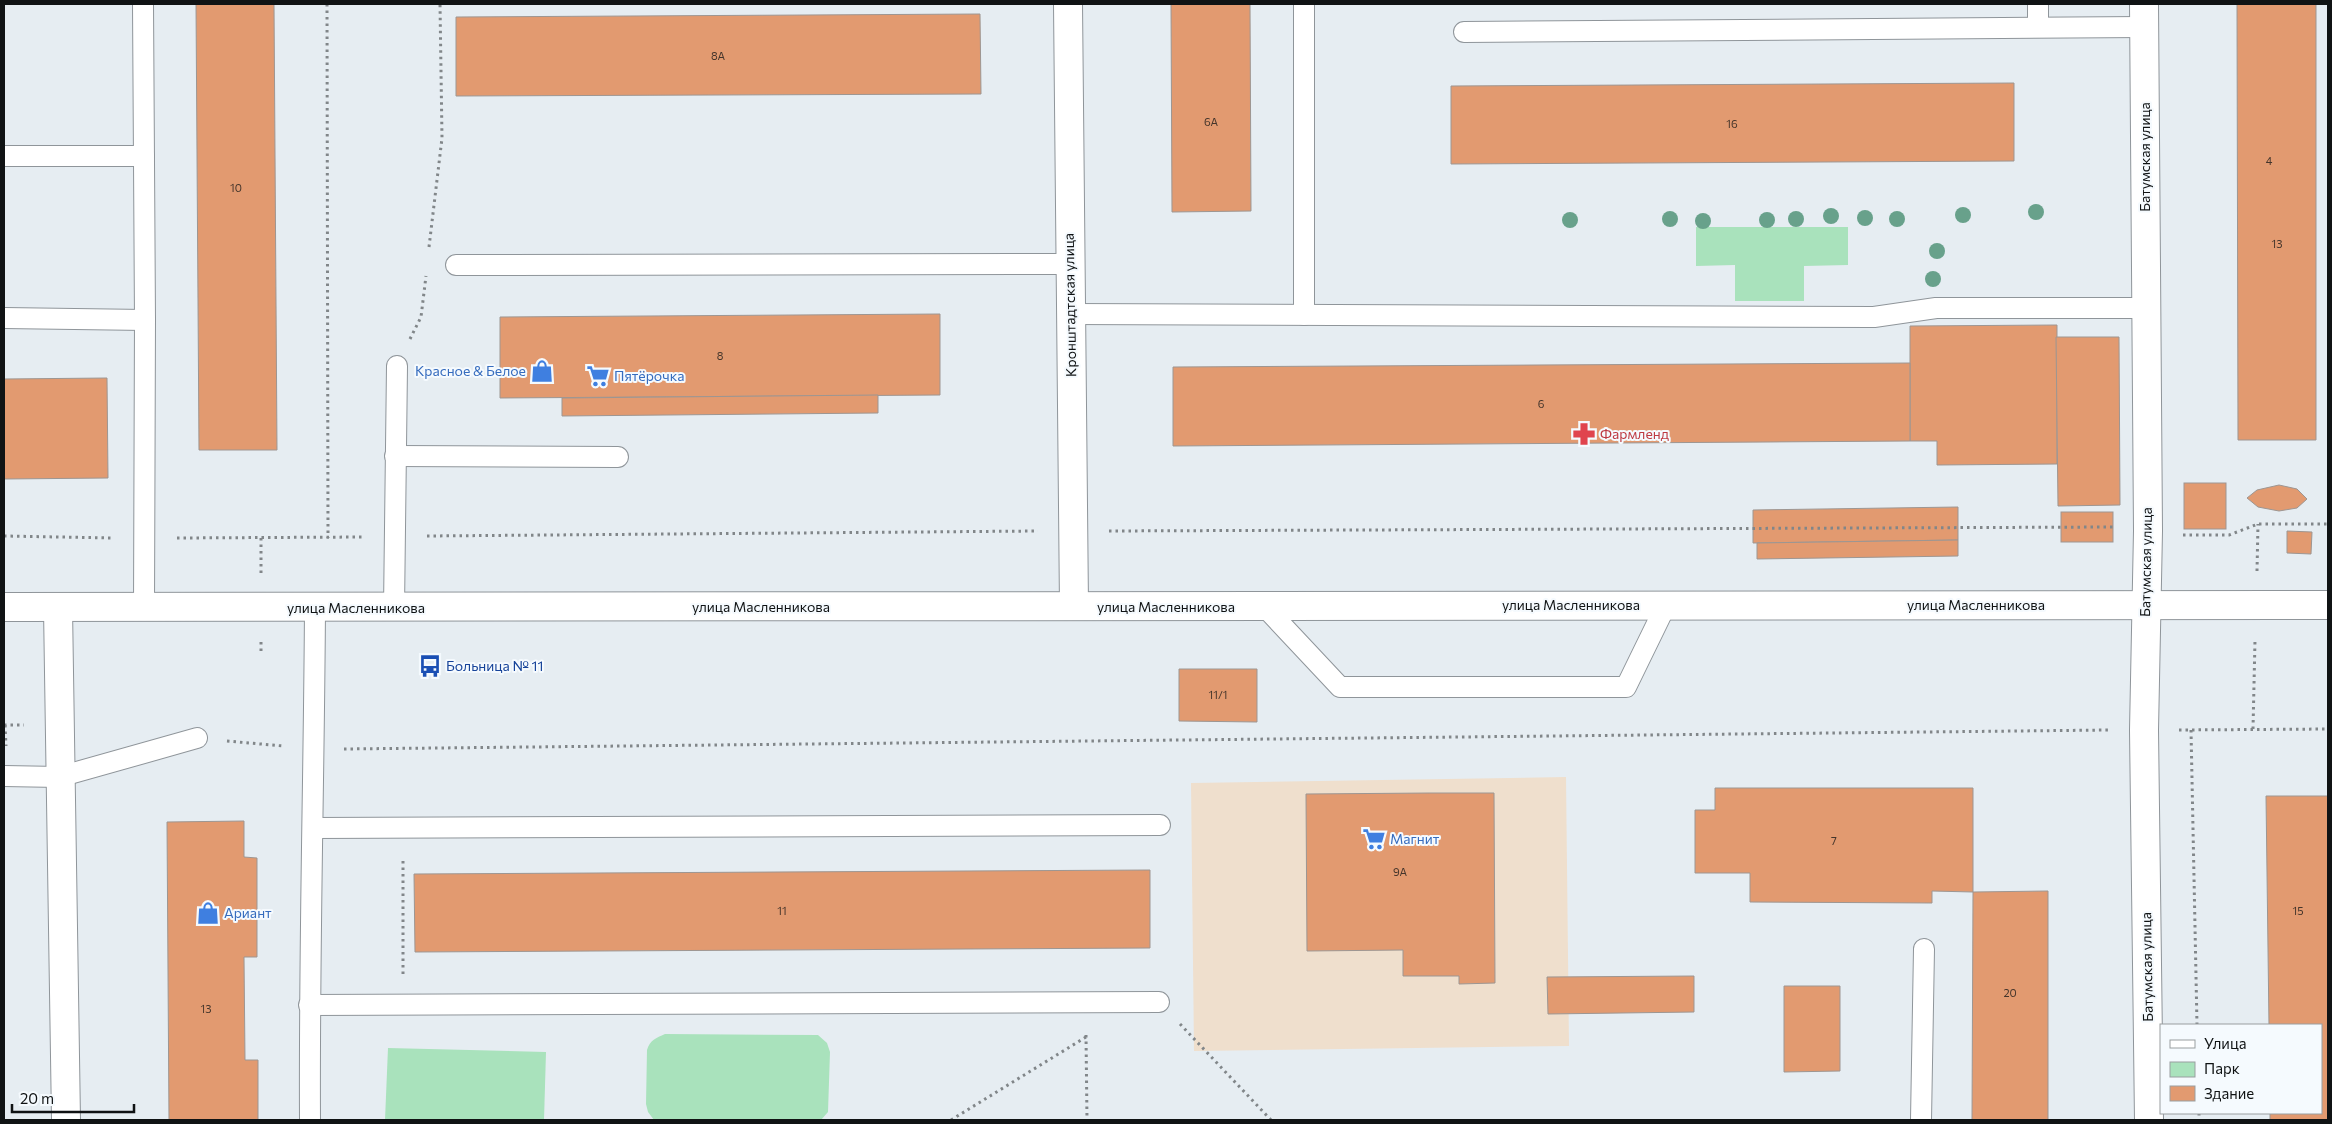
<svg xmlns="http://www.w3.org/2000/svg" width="2332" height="1124" viewBox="0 0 2332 1124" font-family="Commissioner,sans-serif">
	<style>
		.commercial { fill: #efdfcd }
		.green { fill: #a9e2bc }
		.building { fill: #e29a70; stroke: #9d9692 }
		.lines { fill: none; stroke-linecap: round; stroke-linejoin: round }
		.lane-casing { stroke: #8f959a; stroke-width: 22 }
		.street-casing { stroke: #8f959a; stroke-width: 30 }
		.secondary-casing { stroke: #8f959a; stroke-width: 30 }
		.path { stroke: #818689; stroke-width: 3; stroke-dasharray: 2.5 4; stroke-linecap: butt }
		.lane { stroke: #fff; stroke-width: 20 }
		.street { stroke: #fff; stroke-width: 28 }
		.secondary { stroke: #fff; stroke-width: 28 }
		.tree { fill: #68a18b }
		.labels { text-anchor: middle; stroke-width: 4; stroke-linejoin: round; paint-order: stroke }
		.number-label { font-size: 11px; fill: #44352b }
		.street-label { font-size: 14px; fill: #101314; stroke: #f5fafe }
		.shop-label { font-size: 14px; fill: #366cbe; stroke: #f5fafe; text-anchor: start }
		.health-label { font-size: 14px; fill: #be3a42; stroke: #f5fafe; text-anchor: start }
		.transit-label { font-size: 14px; fill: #164399; stroke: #f5fafe; text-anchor: start }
	</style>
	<rect width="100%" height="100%" fill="#e6edf2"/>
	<polygon class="commercial" points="1566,777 1569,1046 1194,1051 1191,783"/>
	<g class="green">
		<polygon points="1696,227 1848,227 1848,265 1804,266 1804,301 1735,301 1735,265 1696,266"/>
		<path d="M665 1034 818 1035 827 1043 830 1052 828 1112 821 1120H654L648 1112 646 1104 647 1050C650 1040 656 1038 665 1034Z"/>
		<polygon points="388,1048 546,1052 544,1120 385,1120"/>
	</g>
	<g class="building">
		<polygon points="196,4 274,4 277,450 199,450"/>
		<polygon points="1171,4 1250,4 1251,211 1172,212"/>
		<polygon points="2237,4 2316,4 2316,440 2238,440"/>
		<polygon points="980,14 981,94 456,96 456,17"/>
		<polygon points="2014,83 2014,161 1451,164 1451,86"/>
		<polygon points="940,314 940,395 500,398 500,317"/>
		<polygon points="2057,325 2057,464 1937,465 1937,441 1910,441 1910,326"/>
		<polygon points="2056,337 2119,337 2120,505 2058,506"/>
		<polygon points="1910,363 1910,441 1173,446 1173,367"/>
		<polygon points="107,378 108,478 4,479 4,379"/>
		<polygon points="878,395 878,413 562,416 562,398"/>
		<rect x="2184" y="483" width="42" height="46"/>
		<polygon points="2279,485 2297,489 2307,499 2297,508 2279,511 2258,507 2247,498 2257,490"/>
		<polygon points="1958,507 1958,540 1753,543 1753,510"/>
		<rect x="2061" y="512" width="52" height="30"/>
		<polygon points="2287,531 2312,532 2311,554 2287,553"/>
		<polygon points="1958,540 1958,556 1757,559 1757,543"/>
		<polygon points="1179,669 1257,669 1257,722 1179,721"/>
		<polygon points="1715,788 1973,788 1973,892 1932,891 1932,903 1750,902 1750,873 1695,873 1695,810 1715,810"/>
		<polygon points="1429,793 1494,793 1495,983 1459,984 1459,976 1403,976 1403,950 1307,951 1306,794"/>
		<polygon points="2266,796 2328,796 2328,1120 2270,1120 2270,1113 2321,1113 2321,1025 2269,1025"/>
		<polygon points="244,821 244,857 257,858 257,957 244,957 245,1060 258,1060 258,1120 169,1120 167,822"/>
		<polygon points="1150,870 1150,948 415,952 414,874"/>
		<polygon points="2048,891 2048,1120 1972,1120 1973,892"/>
		<polygon points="1694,976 1694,1012 1548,1014 1547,977"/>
		<polygon points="1784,986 1840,986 1840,1071 1784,1072"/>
	</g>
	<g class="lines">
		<defs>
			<g id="lane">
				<polyline points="143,4 145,320 144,608"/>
				<polyline points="1304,4 1304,315"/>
				<polyline points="2038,4 2038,27"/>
				<polyline points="1464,32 2144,27"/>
				<polyline points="4,156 144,156"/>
				<polyline points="456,265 1070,264"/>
				<polyline points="1071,314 1874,317 1936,308 2146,308"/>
				<polyline points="4,318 145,320"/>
				<polyline points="395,456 618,457"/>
				<polyline points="1265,607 1340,687 1626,687 1666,605"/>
				<polyline points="394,609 397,366"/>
				<polyline points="4,776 59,777 197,738"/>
				<polyline points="314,828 1160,825"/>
				<polyline points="309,1005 1159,1002"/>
				<path d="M310 1120C309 949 314 779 315 608"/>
				<polyline points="1921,1120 1924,949"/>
			</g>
			<g id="street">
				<polyline points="1068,4 1074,606"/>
				<polyline points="2144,4 2148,531 2144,730 2149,1120"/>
				<polyline points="58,608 66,1120"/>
			</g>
			<polyline id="secondary" points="4,607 2328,605"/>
		</defs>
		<use href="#lane" class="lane-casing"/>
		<use href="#street" class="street-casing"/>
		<use href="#secondary" class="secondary-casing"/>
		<g class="path">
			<polyline points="327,4 328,538"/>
			<polyline points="429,247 442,138 440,4"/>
			<polyline points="410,339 421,317 426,276"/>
			<polyline points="1109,531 2113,527"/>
			<polyline points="2183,535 2229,535 2258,524 2328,524"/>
			<polyline points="4,536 113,538"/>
			<polyline points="427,536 1038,531"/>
			<polyline points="177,538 363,537"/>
			<polyline points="2257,571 2258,524"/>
			<polyline points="261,573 261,538"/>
			<polyline points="261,651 261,641"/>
			<polyline points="4,725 24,725"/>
			<polyline points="5,725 6,746"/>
			<polyline points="2253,729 2255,640"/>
			<polyline points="2179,730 2328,729"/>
			<polyline points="2191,730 2197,1025"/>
			<polyline points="227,741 283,746"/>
			<polyline points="344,749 2110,730"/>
			<polyline points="403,974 403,860"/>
			<polyline points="1180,1024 1271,1120"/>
			<polyline points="1086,1035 1087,1120"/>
			<polyline points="2199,1113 2199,1120"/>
			<polyline points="951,1120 1086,1037"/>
		</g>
		<use href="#lane" class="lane"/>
		<use href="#street" class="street"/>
		<use href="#secondary" class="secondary"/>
	</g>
	<g class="tree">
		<circle cx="2036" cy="212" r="8"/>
		<circle cx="1963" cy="215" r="8"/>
		<circle cx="1831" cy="216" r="8"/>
		<circle cx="1865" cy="218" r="8"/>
		<circle cx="1670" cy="219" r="8"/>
		<circle cx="1796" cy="219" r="8"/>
		<circle cx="1897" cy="219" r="8"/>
		<circle cx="1570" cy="220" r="8"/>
		<circle cx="1767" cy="220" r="8"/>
		<circle cx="1703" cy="221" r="8"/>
		<circle cx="1937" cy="251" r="8"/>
		<circle cx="1933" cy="279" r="8"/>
	</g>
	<defs>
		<symbol id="shop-bare" viewBox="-9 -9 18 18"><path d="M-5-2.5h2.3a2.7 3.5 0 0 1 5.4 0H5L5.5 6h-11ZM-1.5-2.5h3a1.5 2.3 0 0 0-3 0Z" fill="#3f7fe0" stroke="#f5fafe" stroke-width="2.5" paint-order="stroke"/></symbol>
		<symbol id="supermarket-bare" viewBox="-9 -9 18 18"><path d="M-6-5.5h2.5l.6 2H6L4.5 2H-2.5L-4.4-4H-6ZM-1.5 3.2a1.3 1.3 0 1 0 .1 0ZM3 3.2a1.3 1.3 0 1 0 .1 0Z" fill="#3f7fe0" stroke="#f5fafe" stroke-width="2.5" paint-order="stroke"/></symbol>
		<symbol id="pharmacy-bare" viewBox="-9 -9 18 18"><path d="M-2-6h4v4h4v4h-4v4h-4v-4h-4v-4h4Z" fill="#e0444e" stroke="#f5fafe" stroke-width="2.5" paint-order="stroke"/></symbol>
		<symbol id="bus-bare" viewBox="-9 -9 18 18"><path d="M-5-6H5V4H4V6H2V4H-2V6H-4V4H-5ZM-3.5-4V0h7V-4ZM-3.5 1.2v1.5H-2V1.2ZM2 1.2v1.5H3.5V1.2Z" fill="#1a4fb4" stroke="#f5fafe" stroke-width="2.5" paint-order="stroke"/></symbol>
	</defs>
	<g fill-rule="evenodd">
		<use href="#shop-bare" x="526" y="355" width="32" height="32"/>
		<use href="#supermarket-bare" x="582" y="360" width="32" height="32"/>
		<use href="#pharmacy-bare" x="1568" y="418" width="32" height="32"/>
		<use href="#bus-bare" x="414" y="650" width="32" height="32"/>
		<use href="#supermarket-bare" x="1358" y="823" width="32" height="32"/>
		<use href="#shop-bare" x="192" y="897" width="32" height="32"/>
	</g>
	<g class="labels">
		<g class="number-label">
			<text x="718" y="60">8А</text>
			<text x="1211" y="126">6А</text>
			<text x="1732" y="128">16</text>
			<text x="2269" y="165">4</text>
			<text x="236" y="192">10</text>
			<text x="2277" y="248">13</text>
			<text x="720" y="360">8</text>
			<text x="1541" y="408">6</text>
			<text x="1218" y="699">11/1</text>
			<text x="1834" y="845">7</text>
			<text x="1400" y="876">9А</text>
			<text x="782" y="915">11</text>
			<text x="2298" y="915">15</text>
			<text x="2010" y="997">20</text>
			<text x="206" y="1013">13</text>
		</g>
		<g class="street-label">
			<text transform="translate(2145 157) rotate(-90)" y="5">Батумская улица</text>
			<text transform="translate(1070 305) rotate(-91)" y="5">Кронштадтская улица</text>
			<text transform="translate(2146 562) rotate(-89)" y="5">Батумская улица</text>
			<text x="1571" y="610">улица Масленникова</text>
			<text x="1976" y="610">улица Масленникова</text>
			<text x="761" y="612">улица Масленникова</text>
			<text x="1166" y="612">улица Масленникова</text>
			<text x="356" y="613">улица Масленникова</text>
			<text transform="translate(2147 967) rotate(-91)" y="5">Батумская улица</text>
		</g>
		<g class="shop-label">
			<text x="526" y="376" text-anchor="end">Красное &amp; Белое</text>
			<text x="614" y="381">Пятёрочка</text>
			<text x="1390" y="844">Магнит</text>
			<text x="224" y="918">Ариант</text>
		</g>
		<g class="health-label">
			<text x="1600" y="439">Фармленд</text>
		</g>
		<g class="transit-label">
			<text x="446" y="671">Больница № 11</text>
		</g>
	</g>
	<rect width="2332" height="1124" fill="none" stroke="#101314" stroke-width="10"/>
	<rect x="2160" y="1024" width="162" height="90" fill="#f5fafe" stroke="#999ea0"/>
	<rect x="2170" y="1040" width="25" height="8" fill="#ffffff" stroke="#999ea0"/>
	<text x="2204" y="1049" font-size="15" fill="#101314">Улица</text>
	<rect x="2170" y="1062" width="25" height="15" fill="#a9e2bc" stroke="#999ea0"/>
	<text x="2204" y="1074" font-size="15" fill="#101314">Парк</text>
	<rect x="2170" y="1086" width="25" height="15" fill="#e29a70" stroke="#999ea0"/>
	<text x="2204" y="1099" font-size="15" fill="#101314">Здание</text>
	<path d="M12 1104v8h122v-8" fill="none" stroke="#101314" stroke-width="2.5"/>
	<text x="20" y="1104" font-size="15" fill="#101314" stroke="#f5fafe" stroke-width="4" paint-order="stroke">20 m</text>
</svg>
